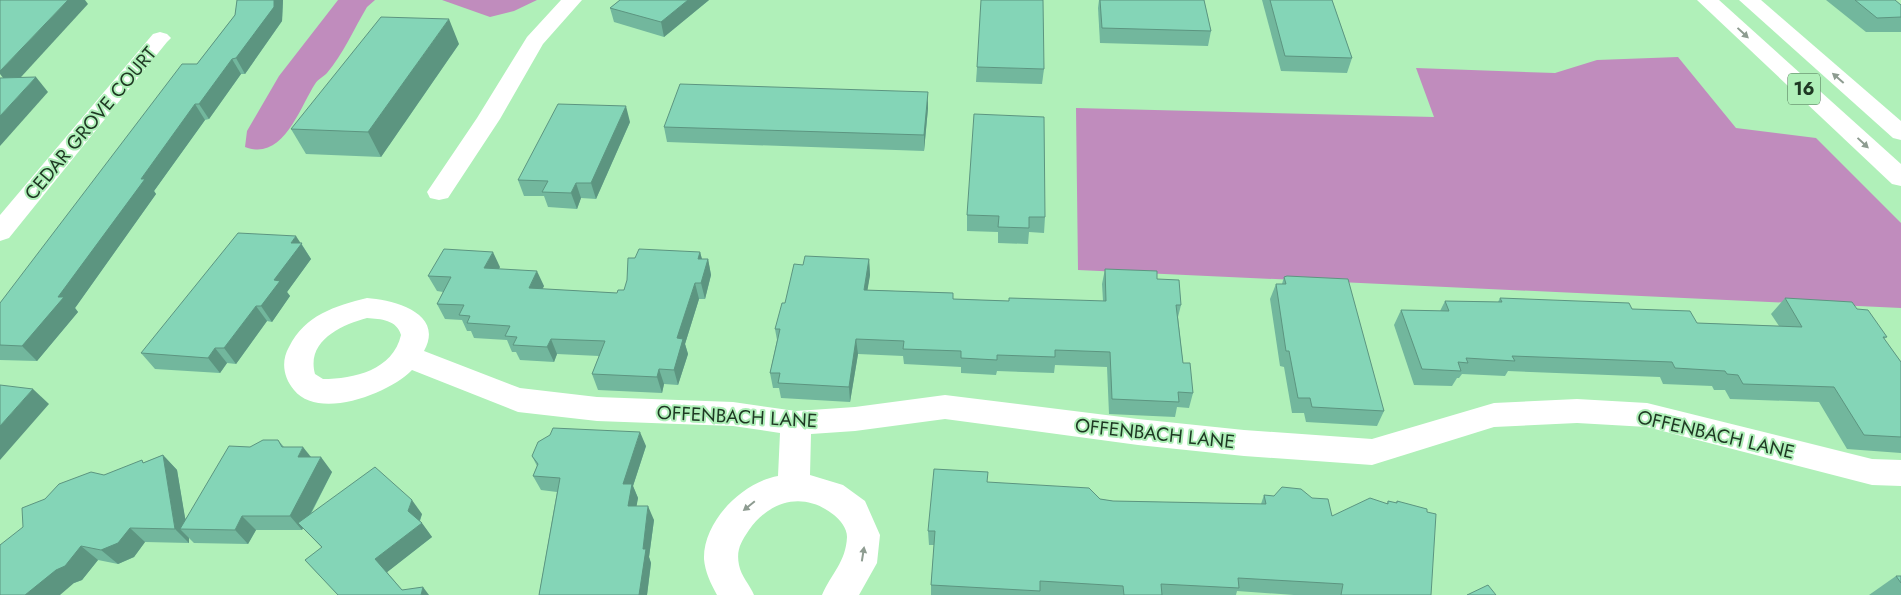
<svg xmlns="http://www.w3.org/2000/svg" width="1901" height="595" viewBox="0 0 1901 595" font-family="Jost,sans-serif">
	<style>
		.forest { fill: #c08cbd }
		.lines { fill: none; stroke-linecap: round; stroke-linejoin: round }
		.minor { fill: #fff; fill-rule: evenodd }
		.major { fill: #fff; fill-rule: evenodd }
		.wall { fill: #72b79d }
		.shaded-wall { fill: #5c9580 }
		.building { fill: #84d5b7; stroke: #5c9580 }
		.oneway { fill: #8e9c91 }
		.labels { text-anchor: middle; stroke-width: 4; stroke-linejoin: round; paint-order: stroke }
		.shield { fill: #b0f0b9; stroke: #4a6f50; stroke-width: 1 }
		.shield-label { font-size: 18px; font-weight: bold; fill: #1e3823 }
		.street-label { font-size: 19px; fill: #1e3823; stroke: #b0f0b9 }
	</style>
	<rect width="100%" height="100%" fill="#b0f0b9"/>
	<g class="forest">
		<path d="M338 0H375L367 7C355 27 342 56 327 73 323 77 318 79 315 84 300 107 283 162 245 147L247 131 279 76Z"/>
		<polygon points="442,0 537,0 514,11 490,17"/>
		<polygon points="1678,57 1736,128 1816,138 1901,223 1901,308 1078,270 1076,108 1434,117 1416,68 1555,73 1597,60"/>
	</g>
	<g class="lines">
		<g class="minor">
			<polygon points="561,0 582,0 543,44 500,119 448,198 439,200 430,198 427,192 477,118 527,37"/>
			<polygon points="160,32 167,34 171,38 167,42 9,238 0,241 0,215 153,34"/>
			<path d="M367 298C394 300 445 313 424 351L520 388 597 397 733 402 796 411 855 407 945 395 1138 419 1244 430 1372 439 1494 403 1577 399 1647 403 1872 459 1901 460V486L1872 485 1647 427 1577 423 1494 427 1372 465 1244 456 1138 445 945 419 855 431 811 434 810 475 843 485 865 501 880 535 877 563 859 595H822C831 574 846 562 847 537 847 528 840 520 834 515 804 491 770 500 749 530 741 542 736 550 739 565 741 576 750 585 754 595H717C711 584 705 572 704 559 703 521 743 482 778 476L780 433 733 426 597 421 518 412 412 370C390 393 319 421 294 390 283 377 281 361 289 347 305 315 335 306 367 298ZM367 318C381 319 397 320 401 335 393 370 354 379 323 379L315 374C306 341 341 325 367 318Z"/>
		</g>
		<g class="major">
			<polygon points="1697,0 1719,0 1901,164 1901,186 1892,184"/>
			<polygon points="1739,0 1761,0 1901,121 1901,140 1893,138"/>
		</g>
	</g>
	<g class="wall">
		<polygon points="237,0 283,0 282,21 245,74 241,74 209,119 205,120 154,191 156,194 75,308 78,312 37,361 0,360 0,303 197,64 235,15"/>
		<polygon points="620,0 709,0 664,37 614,22 610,8"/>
		<polygon points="1099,0 1204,0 1211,31 1208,46 1100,43 1098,8"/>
		<polygon points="1262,0 1332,0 1352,58 1347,73 1281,71"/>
		<polygon points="1826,0 1895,0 1901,5 1901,32 1866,32"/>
		<polygon points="459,44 381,157 306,154 291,129"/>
		<polygon points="977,67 1044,69 1042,84 976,82"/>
		<polygon points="928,108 924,151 667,142 664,127"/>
		<polygon points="630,122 596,199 581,198 577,209 548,207 544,196 524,196 518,180"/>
		<polygon points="967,215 1045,217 1044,233 1029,232 1028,244 998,243 998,232 967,231"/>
		<polygon points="301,243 311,259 287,292 290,296 272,322 267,321 236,364 227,363 220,373 155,369 141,353"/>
		<polygon points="700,252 702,259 708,259 711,275 705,299 699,299 685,344 688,354 678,385 664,384 662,393 598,390 592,374 599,356 557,354 554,362 520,360 516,352 512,352 507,340 474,338 471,331 467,331 462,320 445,319 437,304 443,292 437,291 428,276 500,267 499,269 544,286 542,289 617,293 624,290 635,258"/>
		<polygon points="869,259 870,275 867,290 953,293 953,299 1009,301 1103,301 1102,284 1105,269 1157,279 1181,305 1178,317 1183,363 1193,393 1189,408 1177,407 1175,417 1109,414 1107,367 1055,365 1054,373 997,371 996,375 961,373 961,367 904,364 903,356 858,354 850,402 781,398 779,388 773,388 770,373 777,340 775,329 785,303 803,265"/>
		<polygon points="1284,277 1384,411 1377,426 1306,422 1304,413 1292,413 1284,367 1280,366 1270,299 1276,284 1282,284"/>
		<polygon points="1500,298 1632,309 1697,323 1779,326 1771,314 1785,298 1857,309 1887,337 1884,339 1901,362 1901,453 1847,449 1819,402 1730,399 1725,390 1714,390 1712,386 1663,384 1660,377 1508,371 1505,376 1462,374 1459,378 1457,378 1452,386 1414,385 1394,325 1401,310 1440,311 1445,301 1498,302"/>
		<polygon points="278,440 284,447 311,457 332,472 311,514 422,514 420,521 432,537 387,572 402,590 429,595 338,595 305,560 322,548 303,528 302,530 256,530 248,544 194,543 189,538 189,543 145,542 134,557 118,564 98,560 82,580 74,583 23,527 104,475 145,462 163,455 177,470 185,519 250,447"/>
		<polygon points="646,446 633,486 638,498 636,506 654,520 649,557 651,563 647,595 539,595 557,492 541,490 533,476 537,466 532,456"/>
		<polygon points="987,482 1113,501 1261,504 1264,495 1332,516 1387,503 1388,501 1396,503 1397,501 1431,595 1294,595 1237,591 1236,595 931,595 931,585 934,545 929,545 928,531"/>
		<polygon points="1896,576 1901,576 1901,595 1869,595"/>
	</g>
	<g class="shaded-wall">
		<polygon points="68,0 85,0 88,4 11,88 0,74 0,71"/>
		<polygon points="274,0 283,0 282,21 245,74 236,58"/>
		<polygon points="688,0 709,0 664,37 661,22"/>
		<polygon points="449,19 459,44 381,157 368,132"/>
		<polygon points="232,59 241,74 209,119 199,104"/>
		<polygon points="36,77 48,92 0,146 0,116"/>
		<polygon points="928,92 928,108 924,151 924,135"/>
		<polygon points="195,104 205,120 154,191 156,194 75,308 78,312 37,361 22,346 58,297 141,179"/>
		<polygon points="626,106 630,122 596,199 591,183"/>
		<polygon points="576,183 581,198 577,209 571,193"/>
		<polygon points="296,236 311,259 287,292 290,296 272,322 261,306 291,243"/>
		<polygon points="493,252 500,267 491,283 484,268"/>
		<polygon points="700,252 704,267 698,259"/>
		<polygon points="708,259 711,275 705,299 701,283"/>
		<polygon points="869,259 870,275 865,305 864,290"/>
		<polygon points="537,271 544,286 535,304 529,288"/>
		<polygon points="695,283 699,299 685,344 688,354 678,385 674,370 677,338"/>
		<polygon points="256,306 267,321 236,364 224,348"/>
		<polygon points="551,339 557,354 554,362 547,347"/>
		<polygon points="856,339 858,354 850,402 849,387"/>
		<polygon points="215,348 227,363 220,373 208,358"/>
		<polygon points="659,369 664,384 662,393 657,377"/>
		<polygon points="33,389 49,404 0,460 0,426"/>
		<polygon points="640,432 646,446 633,486 638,498 634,521 628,506 623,484"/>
		<polygon points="303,447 315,462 298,457"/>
		<polygon points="163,455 177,470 187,529 180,529 189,538 189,543 175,529"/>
		<polygon points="321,457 332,472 303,528 298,523 303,528 302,530 290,516"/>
		<polygon points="412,500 422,514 418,525 408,511"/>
		<polygon points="648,506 654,520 649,557 651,563 647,595 639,595 643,549"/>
		<polygon points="242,516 256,530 248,544 235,530"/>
		<polygon points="422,523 432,537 386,573 375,559"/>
		<polygon points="130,528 145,542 134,557 118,564 101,550"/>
		<polygon points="81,546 98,560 82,580 74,583 60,595 25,595"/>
		<polygon points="423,587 429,595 421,595"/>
	</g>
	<g class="building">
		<polygon points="0,0 68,0 0,71"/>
		<polygon points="237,0 274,0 274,7 236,58 232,59 199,104 195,104 141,179 145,179 58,297 64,297 22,346 0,345 0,303 182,64 197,64 235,15"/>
		<polygon points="620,0 688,0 661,22 610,8"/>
		<polygon points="981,0 1043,0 1044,69 977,67"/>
		<polygon points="1100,0 1204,0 1211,31 1102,28"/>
		<polygon points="1270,0 1332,0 1352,58 1285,56"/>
		<polygon points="1855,0 1895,0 1901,5 1901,17 1877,18"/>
		<polygon points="381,17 449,19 368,132 291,129"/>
		<polygon points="36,77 0,116 0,78"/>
		<polygon points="680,84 928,92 924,135 664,127"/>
		<polygon points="558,104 626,106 591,183 576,183 571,193 542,192 548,181 518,180"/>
		<polygon points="974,114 1044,117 1045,217 1029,217 1029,228 998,227 999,216 967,215"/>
		<polygon points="238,233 296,236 291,243 302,243 274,280 280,281 261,306 256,306 224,348 215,348 208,358 141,353"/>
		<polygon points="444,249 493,252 484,268 537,271 529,288 617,293 618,290 624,290 627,280 628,258 635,258 639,249 700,252 698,259 708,259 701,283 695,283 677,338 683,339 674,370 659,369 657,377 592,374 605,341 551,339 547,347 513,345 517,337 505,336 510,326 467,323 470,316 459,315 464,305 437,304 451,277 428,276"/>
		<polygon points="805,256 869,259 864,290 953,293 953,299 1009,301 1009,298 1106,301 1105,269 1157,271 1157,279 1179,280 1181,305 1176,305 1183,363 1190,363 1193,393 1178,392 1179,402 1112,399 1110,352 1055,350 1055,357 997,355 997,360 961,358 961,351 903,349 904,341 856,339 849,387 778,383 780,373 770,373 780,329 775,329 782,303 785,303 794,264 803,265"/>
		<polygon points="1287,276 1348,279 1384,411 1312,407 1310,398 1298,398 1289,351 1286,351 1276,284 1286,284 1284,277"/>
		<polygon points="1500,298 1629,303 1632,309 1690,311 1697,323 1802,327 1785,298 1852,302 1857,309 1868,310 1887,337 1883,337 1901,362 1901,437 1864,435 1834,387 1743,384 1738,375 1727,374 1725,371 1675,368 1672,362 1512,356 1515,361 1466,358 1468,363 1458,362 1461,371 1422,369 1401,310 1449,311 1445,301 1502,302"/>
		<polygon points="0,385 33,389 0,426"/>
		<polygon points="553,428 640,432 623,484 632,484 628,506 648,506 643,549 646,549 639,595 539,595 560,478 533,476 538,464 532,456 538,442 550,435"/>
		<polygon points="263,440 278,440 282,447 303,447 298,457 321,457 290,516 242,516 235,530 180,529 229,446 250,447"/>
		<polygon points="163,455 175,529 130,528 118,543 101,550 81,546 65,566 56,570 25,595 0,595 0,545 23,527 22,508 45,499 59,484 91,472 104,475 142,460 143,463"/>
		<polygon points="375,467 412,500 408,511 422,523 375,559 402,590 423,587 421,595 338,595 305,560 322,547 298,523"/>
		<polygon points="934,469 988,472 987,482 1089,488 1100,499 1113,501 1266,504 1264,495 1274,496 1282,487 1301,489 1312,498 1328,499 1332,516 1370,498 1388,504 1388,501 1397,503 1397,501 1427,509 1427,512 1436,514 1431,595 1341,595 1343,584 1238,578 1239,588 1161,584 1162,595 1124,595 1123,586 1040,581 1040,591 931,585 935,531 928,531"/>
		<polygon points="1896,576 1901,576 1901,583"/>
		<polygon points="1488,585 1496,595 1467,595"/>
	</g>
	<defs><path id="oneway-solid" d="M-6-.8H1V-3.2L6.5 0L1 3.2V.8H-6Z" transform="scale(1.25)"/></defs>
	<g class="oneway">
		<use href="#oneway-solid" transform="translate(1743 33) rotate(43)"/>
		<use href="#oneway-solid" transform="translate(1838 78) rotate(-139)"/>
		<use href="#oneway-solid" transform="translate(1863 143) rotate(43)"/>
		<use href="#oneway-solid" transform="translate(749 506) rotate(141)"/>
		<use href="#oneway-solid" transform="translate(863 554) rotate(-81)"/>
	</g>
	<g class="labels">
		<rect class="shield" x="1788" y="73.5" width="32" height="31" rx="4"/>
		<g class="shield-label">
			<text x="1804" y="95">16</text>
		</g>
		<g class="street-label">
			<text transform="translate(90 123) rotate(-50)" y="7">CEDAR GROVE COURT</text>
			<text transform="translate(737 416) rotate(3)" y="7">OFFENBACH LANE</text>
			<text transform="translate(1155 433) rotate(6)" y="7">OFFENBACH LANE</text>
			<text transform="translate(1716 434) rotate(13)" y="7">OFFENBACH LANE</text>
		</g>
	</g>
</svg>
